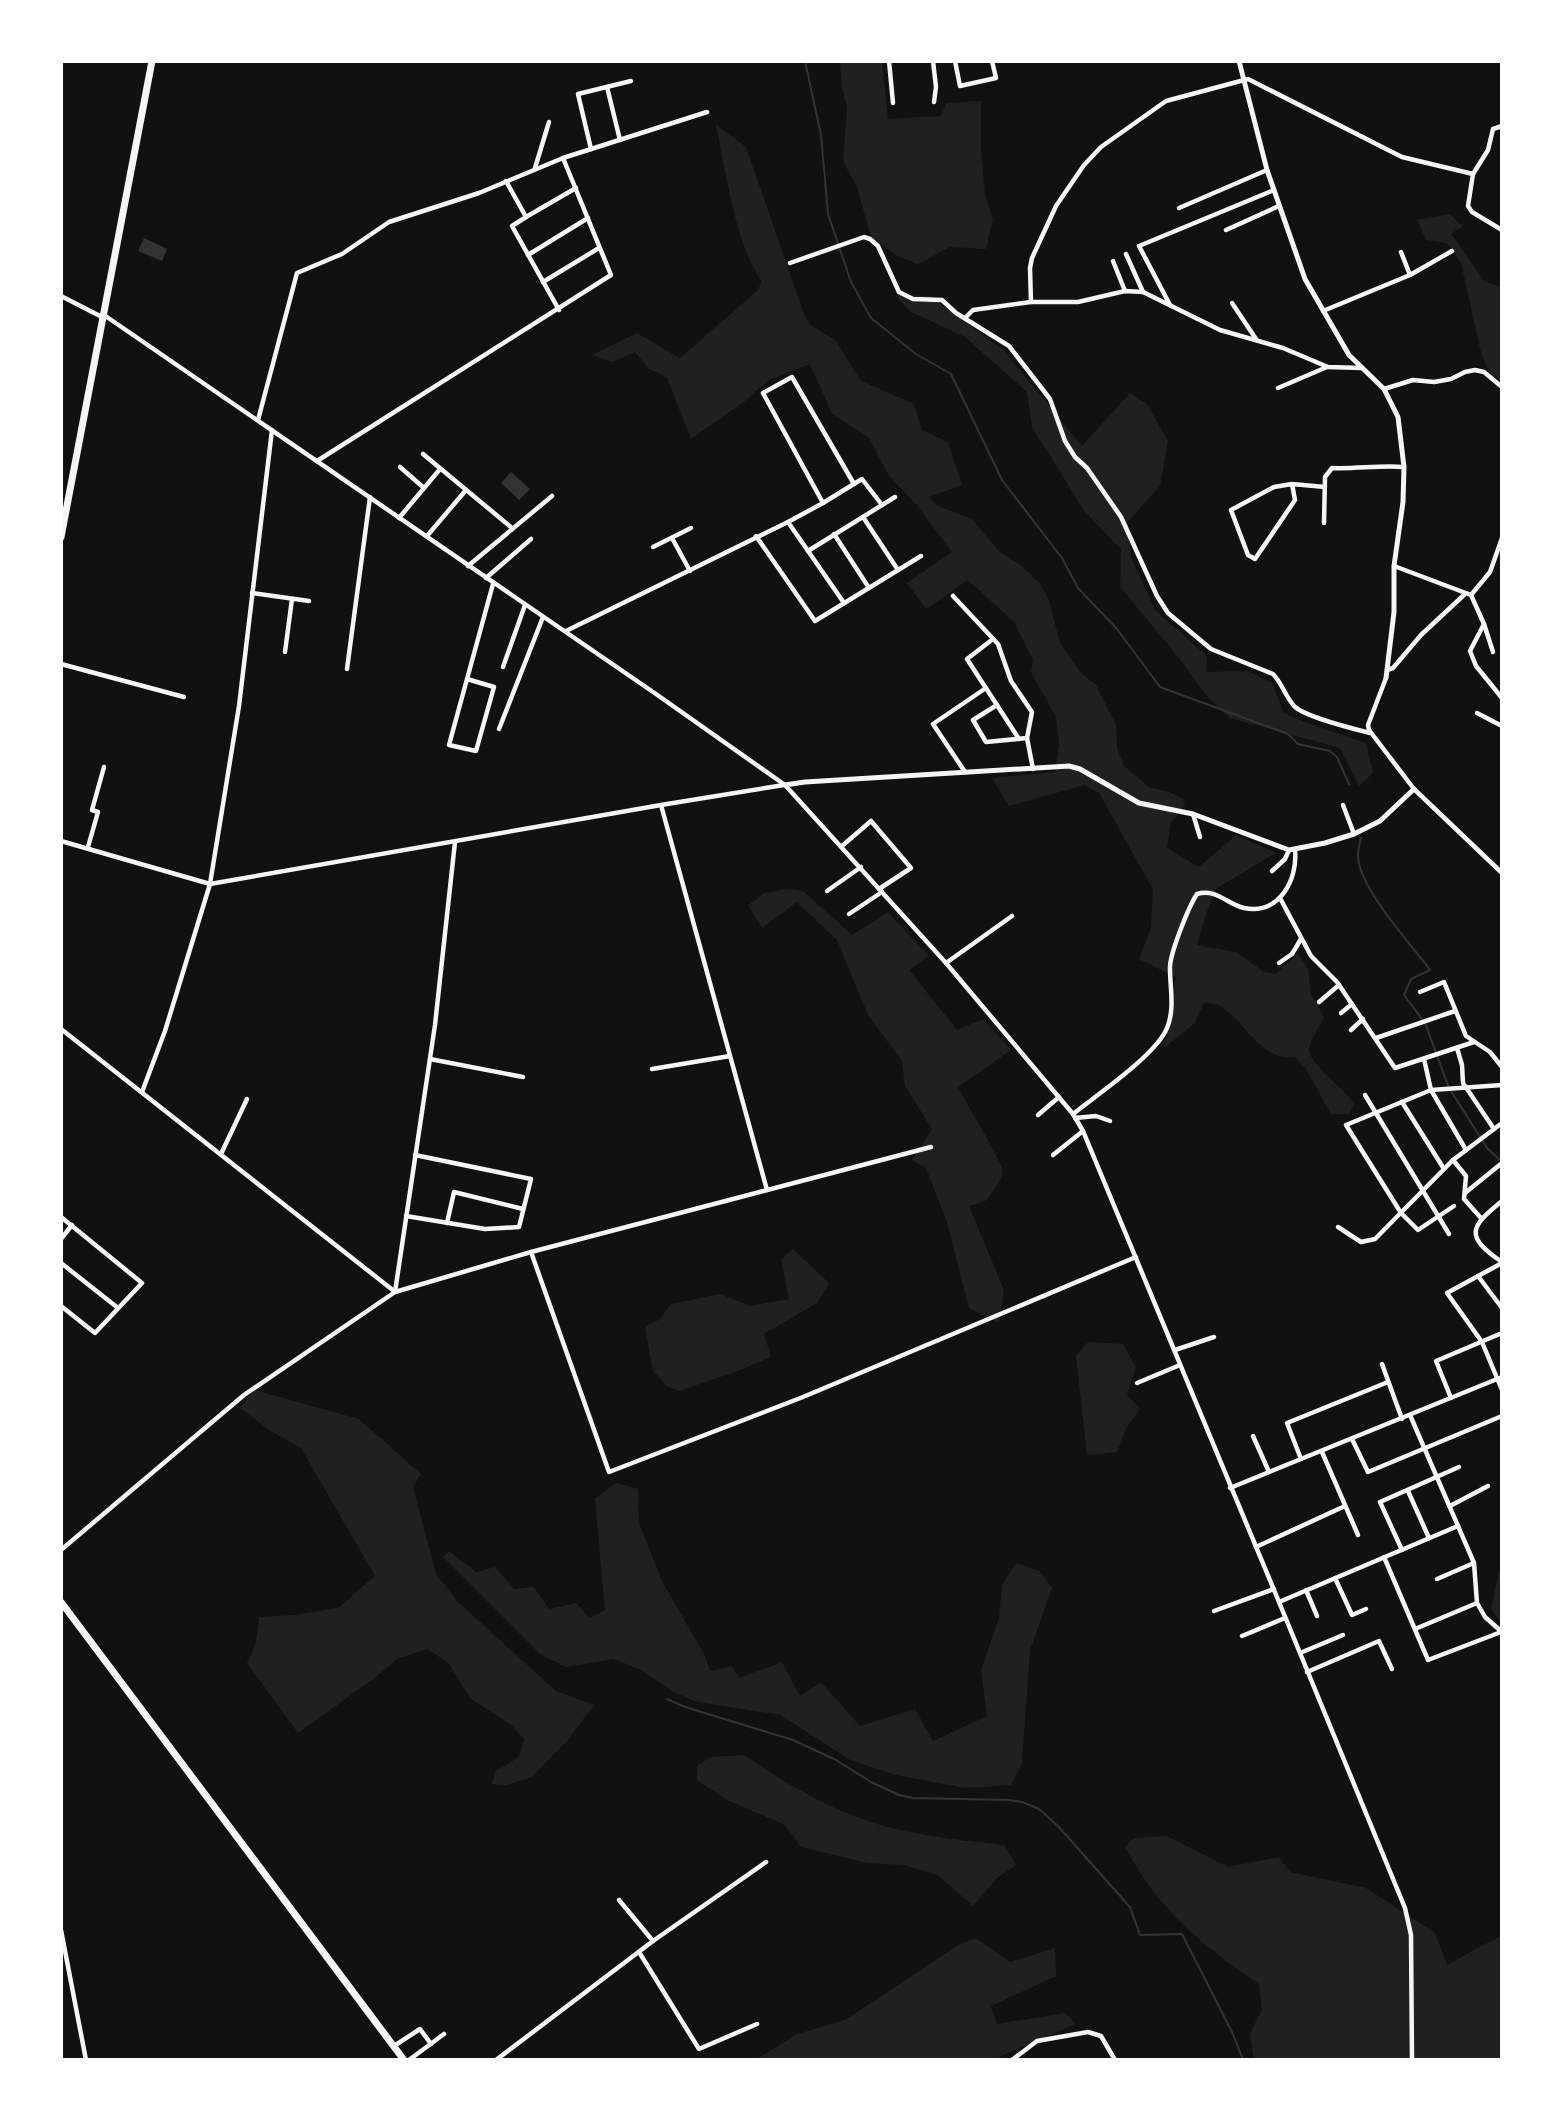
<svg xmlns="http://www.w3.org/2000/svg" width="1563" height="2121" viewBox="0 0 1563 2121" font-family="Lato,sans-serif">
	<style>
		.green { fill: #202020 }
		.water { fill: #333 }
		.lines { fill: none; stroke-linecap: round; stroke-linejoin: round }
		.stream { stroke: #333; stroke-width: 2 }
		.minor { stroke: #f5f5f5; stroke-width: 4.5 }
		.tertiary { stroke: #f5f5f5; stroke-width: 5 }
		.primary { stroke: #f5f5f5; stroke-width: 7 }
		.trunk { stroke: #f5f5f5; stroke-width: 7 }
	</style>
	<rect width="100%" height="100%" fill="#111"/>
	<g class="green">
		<polygon points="840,61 882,61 888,119 941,116 946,103 981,101 981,150 985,195 993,219 986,249 950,247 918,264 897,256 871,237 857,187 843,161 847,108 842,87"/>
		<path d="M716 125 746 147 804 314 810 325 835 340 861 381 914 404 922 430 948 442 962 485 929 497 936 505 972 519 999 551 1022 566 1040 584 1049 600 1060 643 1081 673 1096 685 1116 725 1117 748 1124 766 1149 787 1169 792 1183 799 1185 806 1171 822 1167 848 1199 867 1236 835 1276 853 1217 888 1206 914 1197 945 1236 952 1264 972 1276 974 1297 953 1308 968 1311 994 1324 1017C1320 1026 1311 1039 1309 1048 1306 1062 1345 1089 1354 1104L1349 1114H1331L1306 1069 1295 1057C1262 1063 1245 1021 1220 1006 1216 1004 1209 1003 1204 1002L1195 1023 1164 1048 1176 977 1139 959 1151 928 1153 889 1099 793 1085 785 1009 806 992 778 1055 772 1059 745 1056 717 1031 672 1033 660 1014 622 968 580 926 609 907 583 952 552 915 503 889 476 869 438 832 414 810 364 767 381 745 401 691 439 667 378 648 368 635 352 613 362 592 355 637 333 680 358 757 291 762 282C735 243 726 172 716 125Z"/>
		<polygon points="1449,214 1463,226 1451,234 1485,282 1502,287 1502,382 1489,372 1481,353 1461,263 1447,243 1426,240 1417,220"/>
		<polygon points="895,295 930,296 1003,350 1082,446 1130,393 1147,404 1168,441 1160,486 1128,521 1131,557 1155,610 1207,656 1206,672 1247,671 1272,683 1284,713 1307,723 1366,743 1373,773 1359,786 1340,748 1230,718 1205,694 1179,658 1120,587 1121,549 1085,512 1032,427 1027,392 965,337 911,312"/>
		<path d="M787 889 803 891 852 935 888 912 929 956 909 970 957 1030 983 1019 1011 1050 958 1087C964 1099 1003 1164 1003 1171 1002 1180 992 1192 987 1200L969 1206 1004 1290 999 1323 969 1308 947 1222 926 1168 912 1160 932 1129 905 1086 902 1061 868 1015 837 940 797 902 762 928 748 905 765 893Z"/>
		<polygon points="793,1249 829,1283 817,1303 764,1334 771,1357 735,1372 679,1391 667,1386 653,1371 645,1327 660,1319 671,1304 720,1294 750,1306 789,1299 781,1260"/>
		<polygon points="1088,1342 1123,1344 1136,1367 1127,1395 1140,1409 1126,1428 1117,1452 1087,1455 1076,1356"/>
		<path d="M254 1390 359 1419 421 1474 413 1487 436 1574 459 1603 556 1691 594 1705 567 1741 532 1777 507 1785 492 1784 496 1771 519 1757 524 1739 511 1725 471 1699 449 1664 428 1649 397 1659 376 1677 298 1733 247 1663C256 1648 258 1634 259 1617L295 1615 338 1608 375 1576 301 1448 269 1430 240 1408Z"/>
		<polygon points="616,1483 638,1489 639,1523 662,1581 705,1656 710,1671 732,1666 739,1678 782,1662 800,1696 821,1682 860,1726 915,1709 933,1741 987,1716 981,1670 999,1618 1002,1585 1016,1563 1040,1571 1052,1588 1030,1650 1022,1764 1011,1785 965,1788 896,1775 850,1760 781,1715 697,1702 674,1692 641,1670 614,1659 566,1667 541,1655 443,1557 449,1551 476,1572 495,1567 514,1589 534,1587 549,1609 576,1603 590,1618 605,1610 595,1499"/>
		<polygon points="1502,1567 1502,1624 1491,1609 1499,1572"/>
		<path d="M744 1755C779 1779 817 1802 857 1817 900 1834 958 1840 1004 1845L1016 1865 997 1878 973 1906 938 1875 904 1865 867 1863 801 1847 785 1825 725 1799 697 1780V1766L710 1757Z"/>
		<path d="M1167 1836 1228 1867 1279 1857 1290 1872 1366 1888 1435 1933 1447 1965 1502 1935V2060H1254L1250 2033 1262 2010 1259 1984C1202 1946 1158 1909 1125 1847L1134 1838Z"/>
		<polygon points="976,1938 1010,1962 1055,1948 1056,1976 991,2006 997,2024 1065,2013 1076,2024 1003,2055 997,2060 755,2060 797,2034 845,2020 958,1945"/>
	</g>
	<g class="water">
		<polygon points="144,238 167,249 162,261 138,251"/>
		<polygon points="511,472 530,489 519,500 501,483"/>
	</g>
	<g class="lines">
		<g class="stream">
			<polyline points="805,61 821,135 828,214 851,282 871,318 916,354 951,374 1002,480 1062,558 1078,588 1117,629 1160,687 1288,734 1298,744 1330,751 1337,757 1349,784"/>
			<path d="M1361 838C1360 844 1358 849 1358 855 1357 886 1411 944 1430 970L1411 979 1404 995 1425 1023 1449 1088 1487 1148 1501 1161"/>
			<polyline points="667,1699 685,1707 793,1740 836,1760 871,1782 899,1795 913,1798 1009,1800 1022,1802 1039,1809 1058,1826 1130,1907 1140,1935 1182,1934 1233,2034 1243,2060"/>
		</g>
		<g class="minor">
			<polyline points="889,61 893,103"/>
			<polyline points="933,61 936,87 934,102"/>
			<polyline points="955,61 960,86 996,78 992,61"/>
			<polyline points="607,87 620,140"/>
			<polyline points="1502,126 1493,129 1488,150 1473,174 1468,206 1472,212 1502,230"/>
			<polyline points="591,149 578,94 631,81"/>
			<polyline points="535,168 549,122"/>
			<polyline points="506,181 526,217 512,226 559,310"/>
			<polyline points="1179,208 1267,170"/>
			<polyline points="526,217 576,188"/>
			<polyline points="1226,230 1279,206"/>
			<polyline points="1401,252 1410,275"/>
			<polyline points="1126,254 1143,292"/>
			<polyline points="528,255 588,218"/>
			<polyline points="1113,261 1125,291"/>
			<path d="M790 263 864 237 870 239 878 246 899 292 913 299 942 300 956 313 1009 346 1050 399 1065 441 1075 457 1087 468 1121 517 1157 596 1168 613 1211 649 1273 674C1282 683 1286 698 1295 707 1306 717 1354 729 1370 733"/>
			<polyline points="543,282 599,248"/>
			<polyline points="61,296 102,317"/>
			<polyline points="1031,302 1030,268 1032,258 1056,206 1084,165 1101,147 1166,101 1248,79 1402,157 1473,174"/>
			<polyline points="1232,303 1256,339"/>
			<polyline points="1170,305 1139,246 1274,190"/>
			<polyline points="1323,311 1410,275 1452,251"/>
			<polyline points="104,315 656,694 785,785 946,963 1073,1114 1083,1131 1279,1602 1405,1908 1411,1935 1412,2060"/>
			<polyline points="965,318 973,310 1031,302 1078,302 1125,291 1143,292 1220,330 1283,348 1328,367 1362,368"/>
			<polyline points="1278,388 1327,367"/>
			<polyline points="1384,389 1413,380 1434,382 1451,379 1465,372 1475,370 1484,372 1502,387"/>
			<polyline points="258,420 297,273 342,254 389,222 479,193 563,158 707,112"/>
			<polyline points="423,454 512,528"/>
			<polyline points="317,461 611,275 563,158"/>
			<polyline points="400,467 424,488"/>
			<polyline points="1292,484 1295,500 1255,559 1248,555 1231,510 1274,487 1292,484 1325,487"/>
			<polyline points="823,503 763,393 792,377 854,484"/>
			<polyline points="863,517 898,570"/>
			<polyline points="399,518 440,469"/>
			<polyline points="788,522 844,603"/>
			<path d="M1324 523 1325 477 1332 468C1357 469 1380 465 1404 467"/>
			<polyline points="834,534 869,588"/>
			<polyline points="427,536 466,490"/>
			<polyline points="756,536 815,621 921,556"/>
			<polyline points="672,538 690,571"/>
			<polyline points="653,547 691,528"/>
			<polyline points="808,551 895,497"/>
			<polyline points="468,566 552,496"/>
			<polyline points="1394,566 1471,595 1490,572 1502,538"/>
			<polyline points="486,578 531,539"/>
			<polyline points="252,593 309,601"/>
			<polyline points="1471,595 1484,624 1493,652"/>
			<polyline points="953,596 998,644 1011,681 1032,712 1027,738 1033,769"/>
			<polyline points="1484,624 1470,651 1476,666 1502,698"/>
			<polyline points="566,631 788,522 823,503 862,479 882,505"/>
			<polyline points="993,639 967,659 1019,739"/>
			<polyline points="285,652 292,599"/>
			<polyline points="61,664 184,697"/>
			<polyline points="503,667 525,605"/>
			<polyline points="347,669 370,497"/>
			<polyline points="1387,670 1393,668 1421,635 1465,594"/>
			<polyline points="1386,678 1368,725 1369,730 1414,789 1502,873"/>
			<polyline points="467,679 494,687 476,751 449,745 493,584"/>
			<polyline points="997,705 973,720 986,742 1027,738"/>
			<polyline points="1477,713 1502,726"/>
			<polyline points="499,729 543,617"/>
			<polyline points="965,772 933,724 986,688"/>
			<polyline points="661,805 767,1190"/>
			<polyline points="1343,805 1354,834"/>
			<polyline points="1193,814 1200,837"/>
			<polyline points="61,841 210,884 661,805 784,785"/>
			<polyline points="842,846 871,821 911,868 879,889"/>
			<polyline points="88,847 98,812 92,810 104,767"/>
			<polyline points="1272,871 1285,859 1289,850"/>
			<polyline points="827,891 861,867"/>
			<polyline points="1280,898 1311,956 1337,982 1395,1068 1474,1042"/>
			<polyline points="849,914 882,892"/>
			<polyline points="946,963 1012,916"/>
			<polyline points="1279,963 1292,954 1301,939"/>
			<polyline points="1420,992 1444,982 1466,1036 1490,1052 1502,1067"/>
			<polyline points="1319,1002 1339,985"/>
			<polyline points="1341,1013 1352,1004"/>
			<polyline points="61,1029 394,1291"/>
			<polyline points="1351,1030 1363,1019"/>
			<polyline points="1376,1038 1455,1011"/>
			<polyline points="1457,1048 1462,1065 1463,1083 1494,1129"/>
			<polyline points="430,1059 523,1077"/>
			<polyline points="1424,1059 1431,1090 1466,1150"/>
			<polyline points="652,1069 730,1056"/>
			<polyline points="142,1092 165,1031 210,884 239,706 272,430"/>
			<polyline points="1365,1095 1449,1234"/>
			<polyline points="1402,1102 1444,1169"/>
			<path d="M1073 1114C1098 1094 1156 1055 1167 1028 1175 1009 1170 988 1170 969 1169 955 1189 906 1197 894 1216 888 1227 904 1244 908 1279 915 1298 880 1295 850"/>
			<polyline points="1038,1115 1059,1097"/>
			<polyline points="1075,1118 1096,1116 1110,1121"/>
			<polyline points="221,1154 247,1099"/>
			<polyline points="1053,1155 1083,1131"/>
			<polyline points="1453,1160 1466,1176 1464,1199 1481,1218"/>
			<polyline points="1465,1193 1502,1163"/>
			<path d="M1502 1201C1470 1227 1464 1236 1502 1262"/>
			<polyline points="1454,1206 1418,1230 1401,1213 1346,1125 1431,1090 1502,1085"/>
			<polyline points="406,1216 485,1229 519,1227 531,1179 415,1155"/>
			<polyline points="61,1217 142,1283 95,1333 61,1306"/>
			<polyline points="447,1223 454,1192 523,1209"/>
			<polyline points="1338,1227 1361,1242 1375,1239 1453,1160 1502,1123"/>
			<polyline points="61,1239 72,1225"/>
			<polyline points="531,1252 609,1472 803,1397 1136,1257"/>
			<polyline points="61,1263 118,1308"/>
			<polyline points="1502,1263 1447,1293 1482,1342 1502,1390"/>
			<polyline points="1478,1276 1502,1308"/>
			<polyline points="395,1292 435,1025 455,842"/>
			<polyline points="1175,1350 1214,1337"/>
			<polyline points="1382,1364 1402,1419"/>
			<polyline points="1137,1383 1180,1365"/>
			<polyline points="1451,1398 1436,1361 1502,1333"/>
			<polyline points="1410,1415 1474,1563 1477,1603 1485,1617 1502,1632"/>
			<polyline points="1253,1436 1269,1472"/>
			<polyline points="1352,1439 1368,1472 1502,1416"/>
			<polyline points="1322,1452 1358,1535"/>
			<polyline points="1301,1459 1287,1423 1388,1382"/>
			<polyline points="1230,1488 1502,1377"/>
			<polyline points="1408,1491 1429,1538"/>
			<polyline points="1450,1506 1488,1486"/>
			<polyline points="1256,1547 1345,1506"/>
			<polyline points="61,1550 244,1395 395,1292 531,1252 931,1147"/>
			<polyline points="1402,1550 1380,1502 1459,1467"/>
			<polyline points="1384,1557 1428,1660 1501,1632"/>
			<polyline points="1335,1578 1352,1615 1366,1609"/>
			<polyline points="1437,1579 1474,1563"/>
			<polyline points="1306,1590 1317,1616"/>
			<polyline points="1279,1602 1458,1526"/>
			<polyline points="1214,1611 1274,1589"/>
			<polyline points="1415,1629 1477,1603"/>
			<polyline points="1242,1636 1285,1618"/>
			<polyline points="1300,1653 1343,1635"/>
			<polyline points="1307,1672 1379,1641 1392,1669"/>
			<polyline points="619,1900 653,1941"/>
			<polyline points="61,1930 86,2060"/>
			<polyline points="639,1952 699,2049 757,2024"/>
			<polyline points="394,2046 420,2029 431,2044"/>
			<polyline points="409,2060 444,2034"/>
			<polyline points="496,2060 653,1941 766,1862"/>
			<polyline points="1012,2060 1037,2041 1088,2032 1101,2036 1115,2060"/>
		</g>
		<g class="tertiary">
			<polyline points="1239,61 1267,170 1305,279 1349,355 1384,389 1398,417 1404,467 1403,502 1394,566 1394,612 1386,678"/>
			<polyline points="785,785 805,782 1069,766 1080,769 1139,803 1193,814 1289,850 1325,843 1354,834 1380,821 1414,789"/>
		</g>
		<polyline class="primary" points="61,1602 404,2060"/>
		<polyline class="trunk" points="61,537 152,61"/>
	</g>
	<rect width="1563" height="2121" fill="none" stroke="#ffffff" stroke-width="126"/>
</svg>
